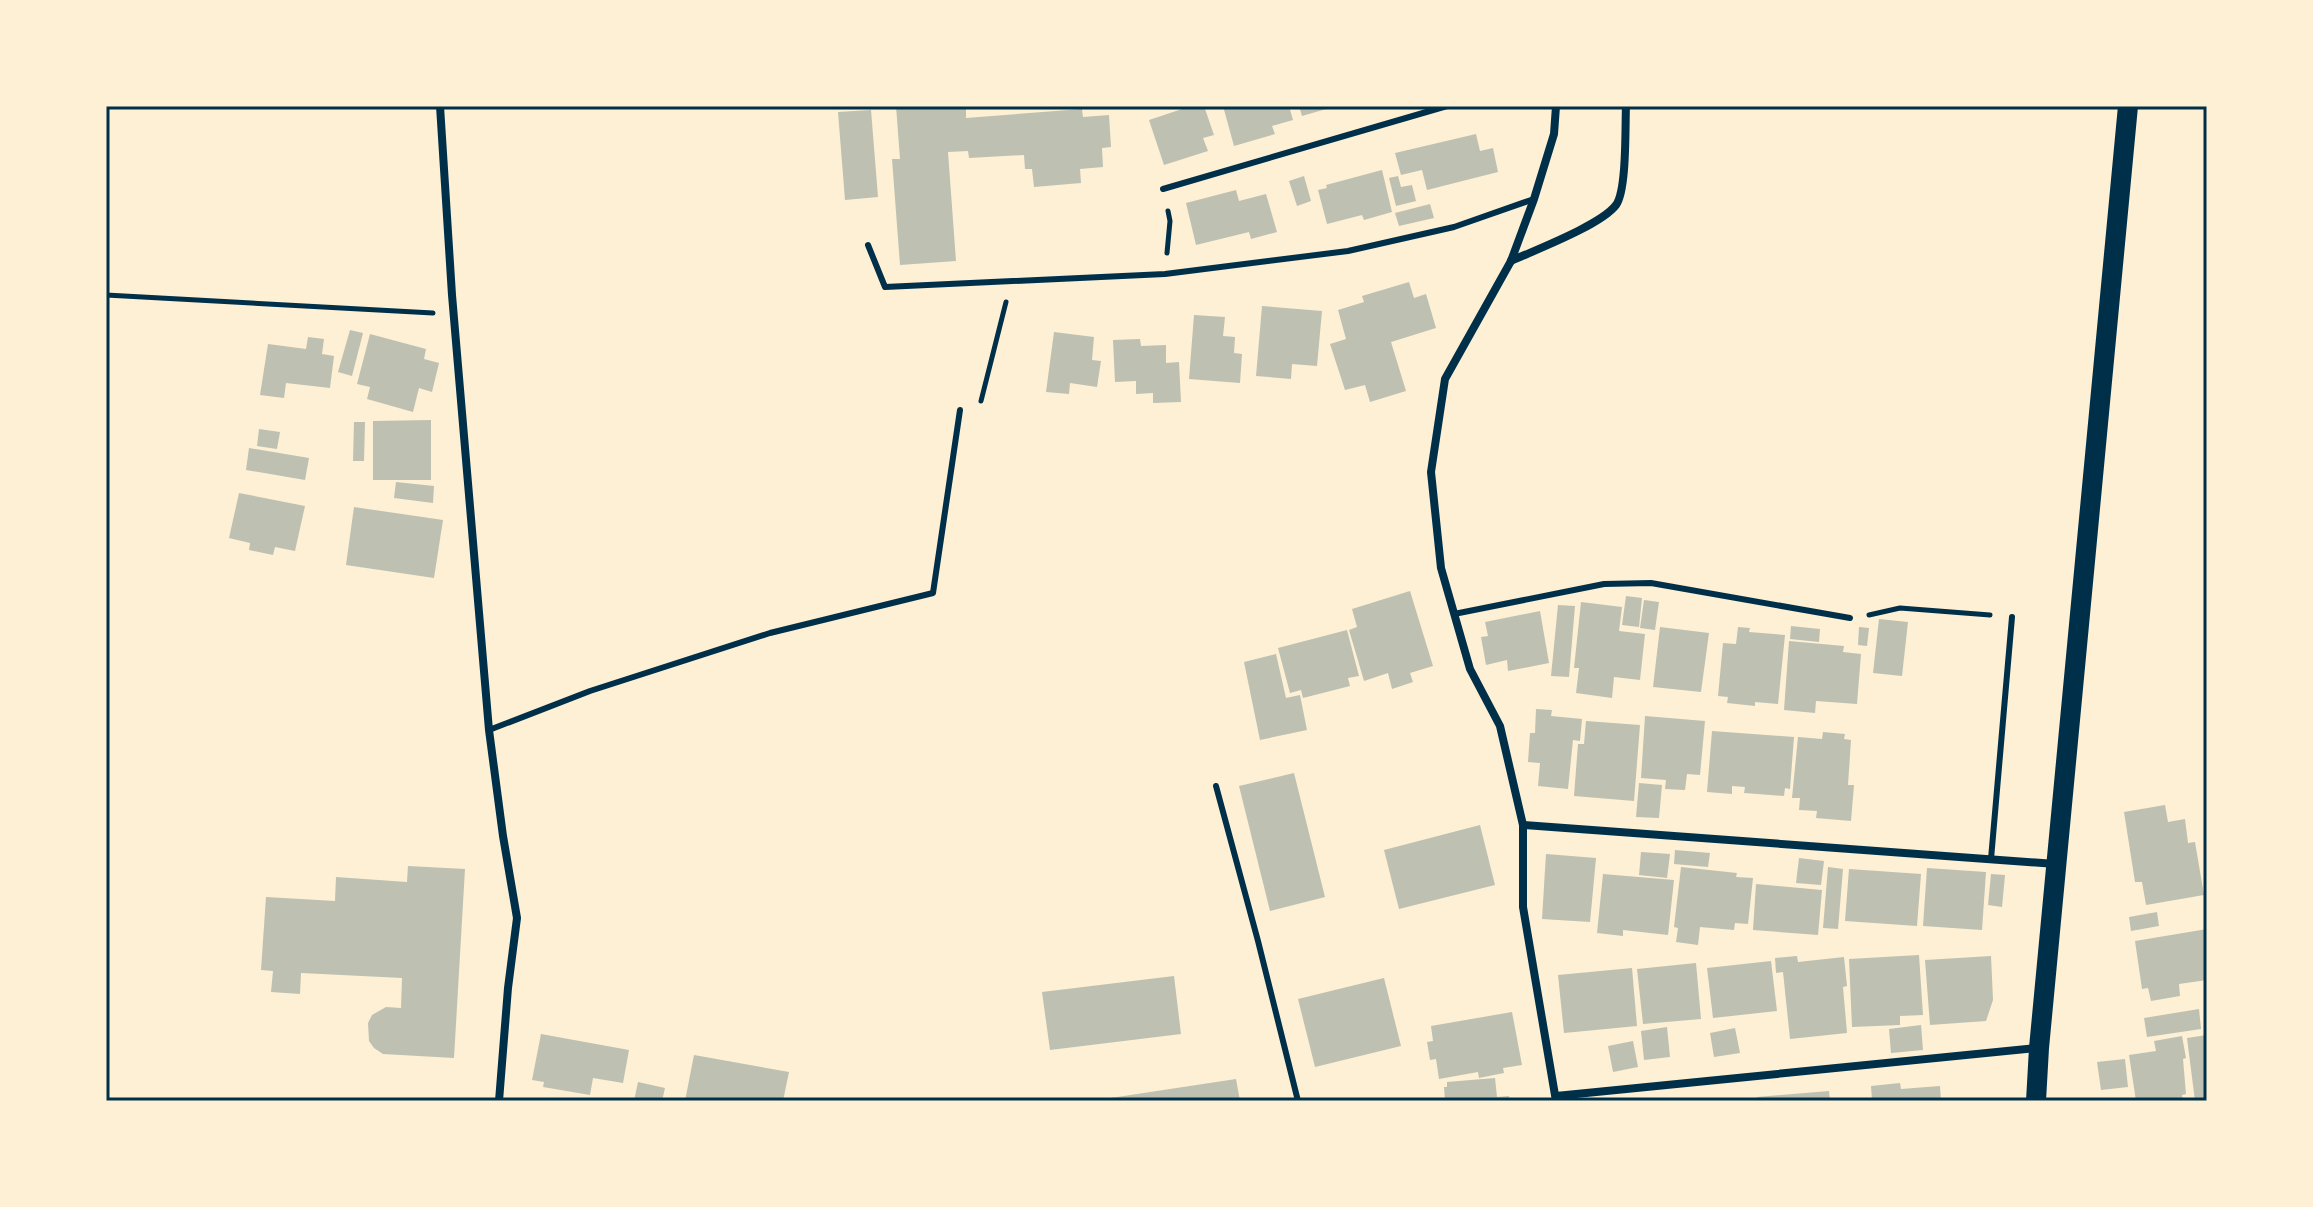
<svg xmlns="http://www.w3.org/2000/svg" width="2313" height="1207" viewBox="0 0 2313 1207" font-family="'Noto Sans',sans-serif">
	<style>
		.building { fill: #bec0b2 }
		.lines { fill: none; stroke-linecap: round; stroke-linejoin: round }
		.path { stroke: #003049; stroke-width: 5 }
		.service { stroke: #003049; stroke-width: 6 }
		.minor { stroke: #003049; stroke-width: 8 }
		.primary { stroke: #003049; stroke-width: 20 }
		.neatline { fill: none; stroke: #003049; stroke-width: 3 }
	</style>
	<rect width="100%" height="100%" fill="#fdf0d5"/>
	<g class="building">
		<polygon points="896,106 966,106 966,118 1082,109 1083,117 1109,115 1111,147 1102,148 1103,167 1080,169 1081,183 1034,187 1032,169 1025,169 1024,155 969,158 968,151 948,152 956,261 900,265 892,159 900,159"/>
		<polygon points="1191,106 1204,106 1214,135 1203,138 1208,151 1164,165 1149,120"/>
		<polygon points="1223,106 1289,106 1293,120 1272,126 1275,134 1234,146"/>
		<polygon points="1299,106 1333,106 1333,107 1302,116"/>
		<polygon points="871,110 878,197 845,200 838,112"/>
		<polygon points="1476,134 1480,151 1493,148 1498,172 1427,190 1422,170 1401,175 1395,153"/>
		<polygon points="1382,170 1392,212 1364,220 1362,215 1327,224 1318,190 1327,188 1326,185"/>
		<polygon points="1304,176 1311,201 1297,206 1289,181"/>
		<polygon points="1398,176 1401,187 1412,185 1416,201 1396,206 1389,178"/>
		<polygon points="1236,190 1239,201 1266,194 1277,232 1251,239 1249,232 1196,245 1186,203"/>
		<polygon points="1430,204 1434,218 1399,226 1395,213"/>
		<polygon points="1409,282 1414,298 1426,294 1436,328 1391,342 1406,391 1370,402 1365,385 1345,390 1330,344 1346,339 1338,310 1364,302 1362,296"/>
		<polygon points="1262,306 1322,311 1317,366 1292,364 1291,379 1256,376"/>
		<polygon points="1194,315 1225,317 1223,336 1235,337 1234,353 1242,354 1240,383 1189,379"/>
		<polygon points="350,330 363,333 352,376 338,372"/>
		<polygon points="1054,332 1094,337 1092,360 1101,361 1097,387 1070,383 1069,394 1046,392"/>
		<polygon points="370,334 426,349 424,359 439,363 432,392 419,388 413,412 367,399 370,387 357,384"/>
		<polygon points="308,337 324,339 322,354 334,356 330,388 286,383 284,398 260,395 268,344 306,349"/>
		<polygon points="1140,339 1141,346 1166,345 1166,363 1179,362 1181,402 1153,403 1153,393 1136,394 1136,381 1115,382 1113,340"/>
		<polygon points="431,420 431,480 373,480 373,421"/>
		<polygon points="354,422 365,422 364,461 353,461"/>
		<polygon points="259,429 280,432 277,449 257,446"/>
		<polygon points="249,448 309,458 305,480 246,470"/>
		<polygon points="396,482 434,486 433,503 394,498"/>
		<polygon points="239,493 305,506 295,551 275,547 273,555 249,550 250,543 229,538"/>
		<polygon points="354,507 443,520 434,578 346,565"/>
		<polygon points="1410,591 1433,666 1410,673 1413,682 1392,689 1388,673 1364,681 1349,630 1357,627 1352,609"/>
		<polygon points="1626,596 1642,598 1639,627 1622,625"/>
		<polygon points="1644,600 1659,602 1655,630 1640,628"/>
		<polygon points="1581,602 1622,607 1619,631 1645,634 1640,680 1614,677 1612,698 1576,693 1579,668 1574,668"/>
		<polygon points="1558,605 1575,606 1569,677 1551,676"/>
		<polygon points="1540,611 1549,663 1508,671 1507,660 1486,665 1481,637 1488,636 1485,622"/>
		<polygon points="1879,619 1908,622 1902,676 1873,673"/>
		<polygon points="1791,626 1820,629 1819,642 1790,639"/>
		<polygon points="1660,627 1709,633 1701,692 1653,687"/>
		<polygon points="1738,627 1750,628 1749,632 1785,635 1778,704 1755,702 1755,706 1727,703 1728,697 1718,696 1723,643 1736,644"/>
		<polygon points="1859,627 1869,628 1867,646 1858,645"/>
		<polygon points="1347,630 1359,676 1348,678 1350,686 1303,698 1301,690 1290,693 1278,648"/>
		<polygon points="1789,641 1844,646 1843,652 1861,654 1857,704 1816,701 1815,713 1784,710"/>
		<polygon points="1276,654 1286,698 1300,695 1307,730 1260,740 1244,662"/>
		<polygon points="1536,709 1552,710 1551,716 1582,719 1580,741 1573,740 1568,789 1538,786 1540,763 1528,762 1530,733 1535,733"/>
		<polygon points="1645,716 1705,721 1700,775 1687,774 1685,790 1665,789 1666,780 1641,778"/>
		<polygon points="1586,721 1640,725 1634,801 1574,796 1578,744 1584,744"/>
		<polygon points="1712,731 1794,737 1790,789 1785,788 1784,796 1744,793 1745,787 1732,786 1732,794 1707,792"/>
		<polygon points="1823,732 1845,734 1844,739 1851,740 1848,785 1854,785 1851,821 1816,818 1817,811 1799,810 1800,798 1792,798 1798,737 1822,739"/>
		<polygon points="1294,773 1325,897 1270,911 1239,786"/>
		<polygon points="1639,783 1662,785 1659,818 1636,817"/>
		<polygon points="2165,805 2168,822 2185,819 2188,843 2195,842 2204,895 2146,905 2142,882 2135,882 2124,812"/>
		<polygon points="1480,825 1495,885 1399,909 1384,850"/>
		<polygon points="1675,850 1710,853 1708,867 1674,864"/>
		<polygon points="1641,852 1670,854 1667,878 1639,875"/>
		<polygon points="1546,854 1596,858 1590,922 1542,919"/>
		<polygon points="1799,858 1824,861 1821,885 1796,883"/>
		<polygon points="408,866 465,869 454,1058 383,1054 374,1048 369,1041 368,1023 372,1015 386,1007 401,1008 402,978 301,973 300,994 271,992 273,971 261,970 266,897 335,901 336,877 407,882"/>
		<polygon points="1681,867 1737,873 1736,877 1753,878 1748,924 1735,923 1734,930 1700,927 1698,945 1676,942 1678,928 1674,927"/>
		<polygon points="1828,867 1843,869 1838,929 1823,928"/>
		<polygon points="1927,868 1986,872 1982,930 1923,926"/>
		<polygon points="1849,869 1921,874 1917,926 1845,921"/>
		<polygon points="1603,874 1674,880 1668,935 1623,930 1623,936 1597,933"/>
		<polygon points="1991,874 2005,875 2002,907 1988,905"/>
		<polygon points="1756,884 1822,890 1818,935 1753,930"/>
		<polygon points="2157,912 2159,926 2131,931 2129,917"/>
		<polygon points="2207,929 2207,980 2179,984 2180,996 2151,1001 2148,988 2142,989 2135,941"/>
		<polygon points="1919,955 1923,1015 1900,1016 1900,1025 1852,1027 1849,959"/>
		<polygon points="1797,956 1798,962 1844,957 1847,986 1843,987 1847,1033 1790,1039 1783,972 1776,973 1775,958"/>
		<polygon points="1991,956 1993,1000 1986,1021 1930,1025 1925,960"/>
		<polygon points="1771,961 1777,1011 1713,1018 1707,968"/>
		<polygon points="1696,963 1701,1019 1643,1024 1637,969"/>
		<polygon points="1632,968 1637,1026 1564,1033 1558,975"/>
		<polygon points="1174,976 1181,1034 1050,1050 1042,992"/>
		<polygon points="1384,978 1401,1046 1315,1067 1298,999"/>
		<polygon points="2199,1009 2201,1029 2147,1037 2144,1018"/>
		<polygon points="1512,1012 1522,1065 1503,1068 1504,1073 1479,1078 1478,1072 1439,1079 1436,1059 1430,1060 1427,1042 1433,1041 1431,1026"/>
		<polygon points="1921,1025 1923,1050 1891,1053 1889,1029"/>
		<polygon points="1667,1027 1670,1057 1644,1060 1641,1031"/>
		<polygon points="1735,1028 1740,1053 1714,1057 1710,1033"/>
		<polygon points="541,1034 629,1050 623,1083 593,1078 590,1095 543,1087 544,1082 532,1080"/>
		<polygon points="2207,1035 2207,1101 2195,1101 2187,1038"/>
		<polygon points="2182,1036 2186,1058 2183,1059 2186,1094 2182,1095 2183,1101 2136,1101 2129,1055 2156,1051 2154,1041"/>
		<polygon points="1633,1041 1638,1067 1613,1072 1608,1046"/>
		<polygon points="694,1055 789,1072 783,1101 685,1101"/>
		<polygon points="2125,1059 2128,1087 2101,1090 2097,1062"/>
		<polygon points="1495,1078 1497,1097 1509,1096 1510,1101 1445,1101 1444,1087 1447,1087 1447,1082"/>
		<polygon points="1236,1079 1240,1101 1104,1101 1104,1099"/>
		<polygon points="638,1082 665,1088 662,1101 634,1101"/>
		<polygon points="1900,1083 1901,1089 1940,1086 1941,1101 1872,1101 1871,1086"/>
		<polygon points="1829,1091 1830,1101 1758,1101 1757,1097"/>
	</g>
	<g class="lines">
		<g class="path">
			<polyline points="1167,253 1170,221 1168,211"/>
			<polyline points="106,295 433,313"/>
			<polyline points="981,401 1006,302"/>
			<polyline points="1869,615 1900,608 1990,615"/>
		</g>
		<g class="service">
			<polyline points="1163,189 1447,106"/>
			<polyline points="868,245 885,287 1165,274 1348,251 1454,227 1534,199"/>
			<polyline points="1454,614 1604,584 1651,583 1850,618"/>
			<polyline points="489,730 590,691 770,633 933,593 960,410"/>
			<polyline points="1216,786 1258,941 1298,1101"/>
			<polyline points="1991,859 2012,617"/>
		</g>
		<g class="minor">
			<polyline points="440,106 452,295 489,730 503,836 517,918 508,988 499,1101"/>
			<path d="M1511 261C1535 250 1601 225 1616 205 1627 190 1625 127 1626 106"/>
			<polyline points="1523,825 2056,864"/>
			<polyline points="1556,1096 2037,1048"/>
			<polyline points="1556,1101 1523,907 1523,825 1500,726 1470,669 1441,568 1431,472 1445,379 1511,261 1534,199 1554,134 1556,106"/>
		</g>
		<polyline class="primary" points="2036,1101 2039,1048 2128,106"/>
	</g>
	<rect width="2313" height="1207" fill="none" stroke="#fdf0d5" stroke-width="216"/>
	<rect x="108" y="108" width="2097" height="991" class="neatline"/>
</svg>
